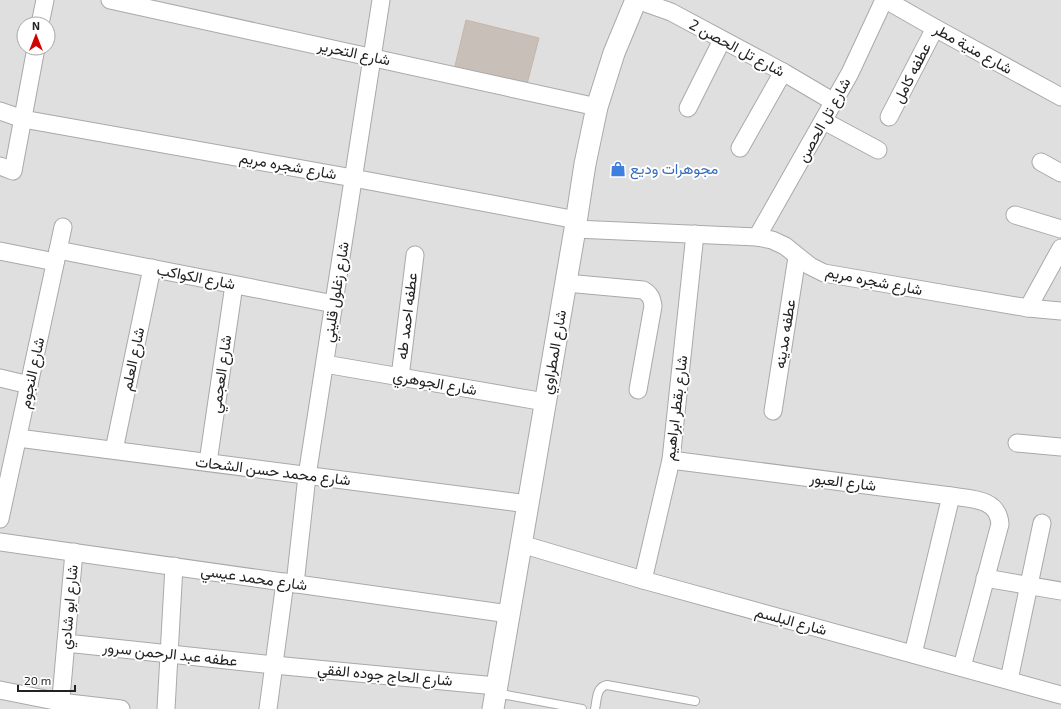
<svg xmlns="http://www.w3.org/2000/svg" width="1061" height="709" viewBox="0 0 1061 709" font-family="'Exo 2',Vazirmatn,sans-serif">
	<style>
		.residential { fill: #e0dfdf; fill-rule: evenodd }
		.building { fill: #c7bfb8; stroke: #c4b6ab }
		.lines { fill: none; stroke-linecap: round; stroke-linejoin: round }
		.service-casing { stroke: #a9a9a9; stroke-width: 10 }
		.minor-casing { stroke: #a9a9a9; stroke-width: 19 }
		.tertiary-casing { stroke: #a9a9a9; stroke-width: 23 }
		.service { stroke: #fff; stroke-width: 8 }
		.minor { stroke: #fff; stroke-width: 17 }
		.tertiary { stroke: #fff; stroke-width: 21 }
		.labels { text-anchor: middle; stroke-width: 4; stroke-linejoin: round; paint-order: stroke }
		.street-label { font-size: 15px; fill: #222; stroke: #fff }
		.shop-label { font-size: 15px; fill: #366cbe; stroke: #fff; text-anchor: start }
	</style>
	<rect width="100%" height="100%" fill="#f2efe9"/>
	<path class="residential" d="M0 0H1061V709H0ZM24 24H48V48H24Z"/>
	<polygon class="building" points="466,20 539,38 526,88 454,70"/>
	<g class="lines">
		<defs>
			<g id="service">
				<polyline points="496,693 582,709"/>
				<path d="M595 709C597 700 596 687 607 685L695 701"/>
			</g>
			<g id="minor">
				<polyline points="110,0 597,107"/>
				<polyline points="637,0 671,12 783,72 834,102"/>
				<polyline points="886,0 935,28 1061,97"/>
				<polyline points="40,24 45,0"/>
				<polyline points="688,108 722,40"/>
				<polyline points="0,111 23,119 353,178 577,220"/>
				<polyline points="889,117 935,28"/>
				<polyline points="824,121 878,150"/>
				<polyline points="740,148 783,72"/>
				<polyline points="1041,162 1061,173"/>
				<polyline points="0,166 13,171 36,48"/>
				<polyline points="1015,215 1061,229"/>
				<polyline points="575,229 757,237 772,240 785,246 810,266 824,273 1028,308 1061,311"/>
				<polyline points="757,237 850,73 884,0"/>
				<polyline points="58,250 334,304"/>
				<polyline points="0,251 55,262"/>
				<path d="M566 283 643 290C650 294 652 298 653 306L638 390"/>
				<polyline points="1028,308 1061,248"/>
				<polyline points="325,364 545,402"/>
				<polyline points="400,377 415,255"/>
				<polyline points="0,378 29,385"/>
				<polyline points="773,411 797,257"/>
				<polyline points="18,438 528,504"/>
				<polyline points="1017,443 1061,447"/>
				<polyline points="114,450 152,268"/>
				<path d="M671 460 951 496C971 499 998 498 1000 524L962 667"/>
				<polyline points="208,462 234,285"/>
				<polyline points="0,519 63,227"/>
				<polyline points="0,542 509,614"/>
				<polyline points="521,544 643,580 1061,695"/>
				<polyline points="985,578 1061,591"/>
				<polyline points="643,580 671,460 695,234"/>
				<polyline points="295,584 307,476 381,0"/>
				<polyline points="66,643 274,665 496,686"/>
				<polyline points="913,654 951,496"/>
				<polyline points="1009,680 1042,523"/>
				<polyline points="0,690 60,702 121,709"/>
				<polyline points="60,709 74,552"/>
				<polyline points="166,709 174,566"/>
				<polyline points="268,709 285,582"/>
			</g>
			<polyline id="tertiary" points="493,709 575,229 585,164 597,107 614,53 636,0"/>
		</defs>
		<use href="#service" class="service-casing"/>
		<use href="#minor" class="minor-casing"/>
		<use href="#tertiary" class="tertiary-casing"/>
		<use href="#service" class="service"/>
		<use href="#minor" class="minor"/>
		<use href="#tertiary" class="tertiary"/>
	</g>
	<defs>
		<symbol id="shop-bare" viewBox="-9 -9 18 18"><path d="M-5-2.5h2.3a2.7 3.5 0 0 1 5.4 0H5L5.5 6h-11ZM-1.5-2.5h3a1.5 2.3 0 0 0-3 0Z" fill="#3f7fe0" stroke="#fff" stroke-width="2.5" paint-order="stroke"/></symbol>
	</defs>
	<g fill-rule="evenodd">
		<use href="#shop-bare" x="607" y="158" width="22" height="22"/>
	</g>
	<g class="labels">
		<g class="street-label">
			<text transform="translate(737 48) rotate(28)" y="5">شارع تل الحصن 2</text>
			<text transform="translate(973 49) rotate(29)" y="5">شارع منية مطر</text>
			<text transform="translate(354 53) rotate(12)" y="5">شارع التحرير</text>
			<text transform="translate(912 73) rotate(-63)" y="5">عطفه كامل</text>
			<text transform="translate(824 120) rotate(-61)" y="5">شارع تل الحصن</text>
			<text transform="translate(288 166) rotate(10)" y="5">شارع شجره مريم</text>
			<text transform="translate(196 277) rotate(11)" y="5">شارع الكواكب</text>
			<text transform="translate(874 281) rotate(11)" y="5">شارع شجره مريم</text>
			<text transform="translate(336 292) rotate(-81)" y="5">شارع زغلول قليني</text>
			<text transform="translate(407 316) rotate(-83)" y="5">عطفه احمد طه</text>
			<text transform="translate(785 334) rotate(-81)" y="5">عطفه مدينه</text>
			<text transform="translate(554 352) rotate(-80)" y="5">شارع المطراوي</text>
			<text transform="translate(133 359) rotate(-78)" y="5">شارع العلم</text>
			<text transform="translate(32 373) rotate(-78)" y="5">شارع النجوم</text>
			<text transform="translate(221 374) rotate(-82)" y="5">شارع العجمي</text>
			<text transform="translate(435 383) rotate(10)" y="5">شارع الجوهري</text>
			<text transform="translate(676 408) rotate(-83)" y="5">شارع بقطر ابراهيم</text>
			<text transform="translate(273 471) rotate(7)" y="5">شارع محمد حسن الشحات</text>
			<text transform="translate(843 482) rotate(7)" y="5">شارع العبور</text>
			<text transform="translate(254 578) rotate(8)" y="5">شارع محمد عيسي</text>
			<text transform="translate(69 607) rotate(-85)" y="5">شارع ابو شادي</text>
			<text transform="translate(791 621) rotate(15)" y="5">شارع البلسم</text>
			<text transform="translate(170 654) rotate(6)" y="5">عطفه عبد الرحمن سرور</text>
			<text transform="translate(385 675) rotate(5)" y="5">شارع الحاج جوده الفقي</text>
		</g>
		<g class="shop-label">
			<text x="630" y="174">مجوهرات وديع</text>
		</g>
	</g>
	<g transform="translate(36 36)"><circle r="19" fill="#ffffff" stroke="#a7a7a7"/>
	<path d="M0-3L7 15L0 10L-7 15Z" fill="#d40000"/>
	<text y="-6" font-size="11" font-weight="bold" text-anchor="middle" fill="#222222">N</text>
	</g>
	<path d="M18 685v6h57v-6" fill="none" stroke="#222222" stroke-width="2"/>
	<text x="24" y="685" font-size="12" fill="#222222" stroke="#ffffff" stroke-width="3" paint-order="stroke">20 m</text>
</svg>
